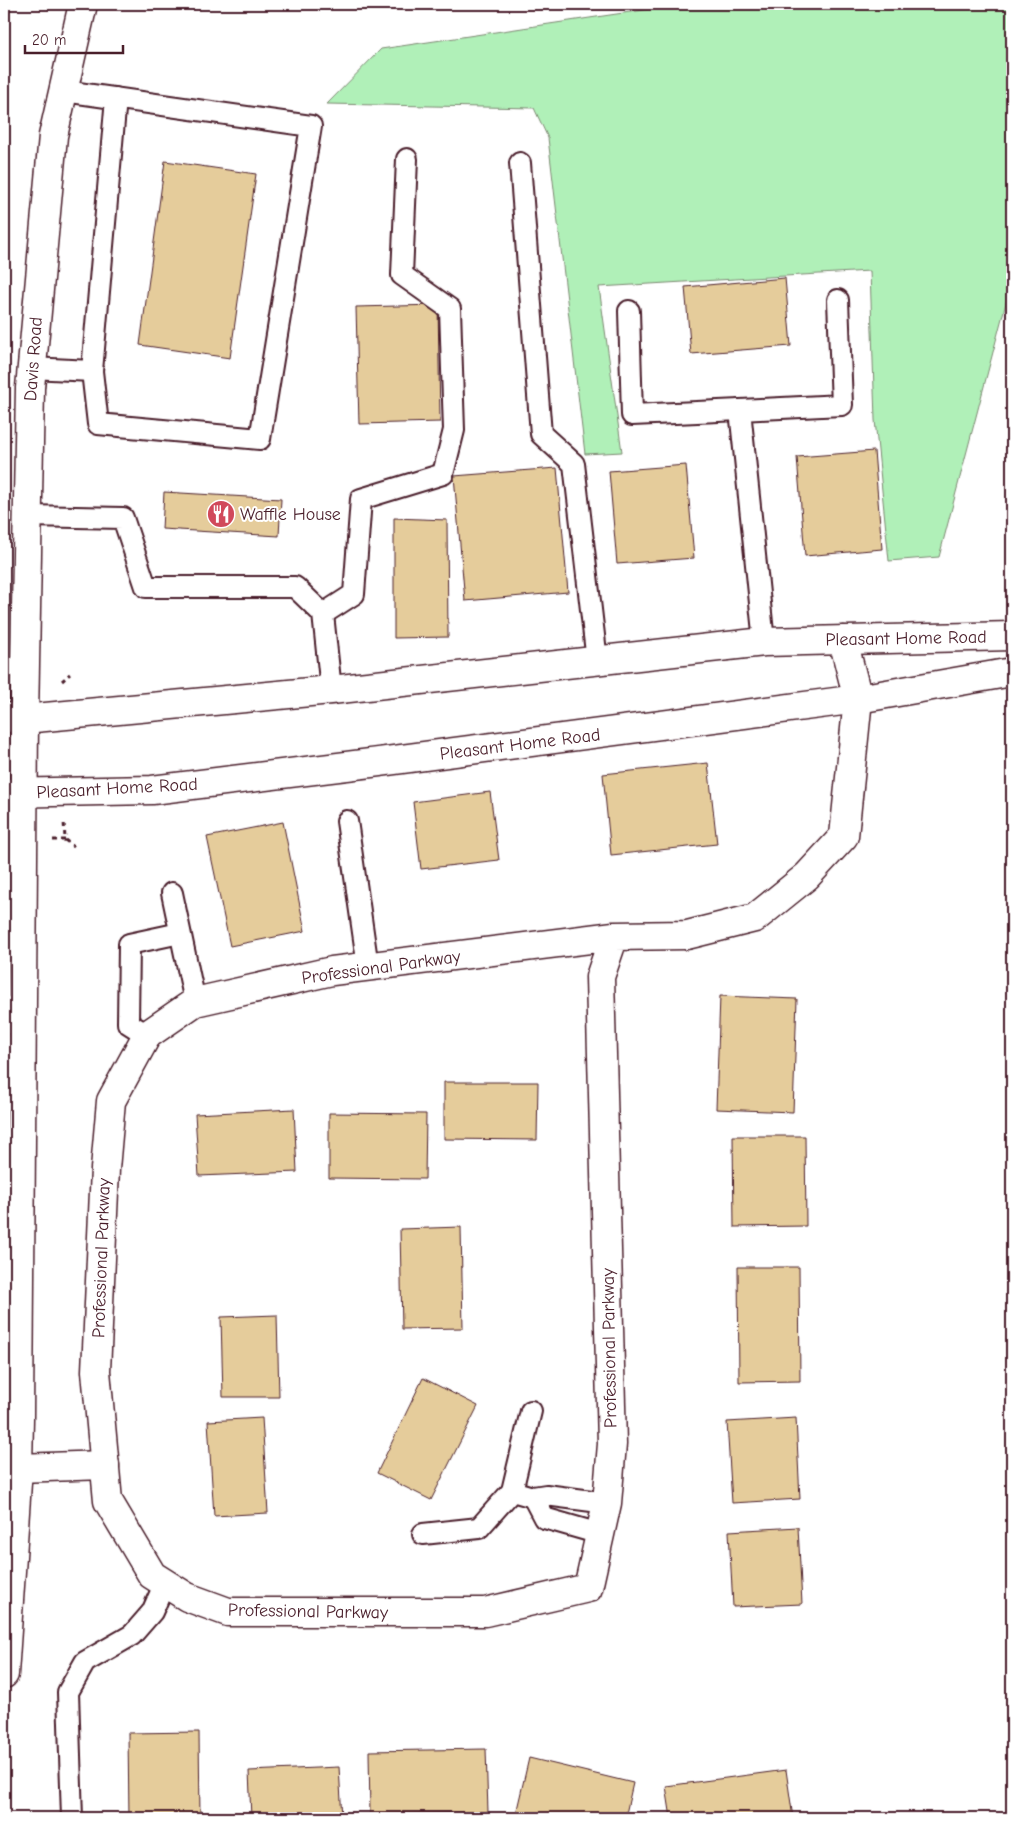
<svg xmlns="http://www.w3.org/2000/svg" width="1016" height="1822" viewBox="0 0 1016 1822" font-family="'Comic Neue',sans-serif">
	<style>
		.green { fill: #b0f0b8; stroke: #7d8872 }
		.building { fill: #e5cc9b; stroke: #4a1f2b }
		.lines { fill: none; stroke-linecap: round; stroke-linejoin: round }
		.service-casing { stroke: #4a1f2b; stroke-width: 24 }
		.minor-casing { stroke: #4a1f2b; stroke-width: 31 }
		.secondary-casing { stroke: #4a1f2b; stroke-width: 31 }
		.path { stroke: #4a1f2b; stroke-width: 3; stroke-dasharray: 4 4; stroke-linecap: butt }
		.service { stroke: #fff; stroke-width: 20 }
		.minor { stroke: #fff; stroke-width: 28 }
		.secondary { stroke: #fff; stroke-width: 28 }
		.labels { text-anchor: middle; stroke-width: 4; stroke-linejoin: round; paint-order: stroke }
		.street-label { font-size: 18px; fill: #4a1f2b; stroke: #fff }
		.poi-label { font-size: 18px; fill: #4a1f2b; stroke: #fff; text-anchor: start }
	</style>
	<rect width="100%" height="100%" fill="#fff"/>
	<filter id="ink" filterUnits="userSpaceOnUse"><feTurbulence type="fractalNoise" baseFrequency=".02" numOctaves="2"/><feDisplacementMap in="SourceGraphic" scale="10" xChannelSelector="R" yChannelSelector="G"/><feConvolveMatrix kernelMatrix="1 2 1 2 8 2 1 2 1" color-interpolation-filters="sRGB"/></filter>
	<g filter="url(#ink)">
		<polygon class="green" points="657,4 1012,4 1012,280 939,557 889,561 875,420 870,271 599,287 622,452 585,454 548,138 534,108 327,104 381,49 657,8"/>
		<g class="building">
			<polygon points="165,161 256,174 230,358 140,345"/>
			<polygon points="785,278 791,346 691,354 685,287"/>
			<polygon points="438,305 440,422 359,424 356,307"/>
			<polygon points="874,451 882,549 805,556 797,457"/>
			<polygon points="686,465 694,558 617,564 609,471"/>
			<polygon points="557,468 568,592 465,601 454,476"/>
			<polygon points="164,492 281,499 279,536 162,529"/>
			<polygon points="394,518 447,520 448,637 394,638"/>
			<polygon points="708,763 717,844 611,855 603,774"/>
			<polygon points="490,792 499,860 421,869 413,802"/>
			<polygon points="283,822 305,931 230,946 207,837"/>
			<polygon points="720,996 797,999 793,1112 716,1109"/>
			<polygon points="444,1082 538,1082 537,1140 444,1139"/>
			<polygon points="294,1109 297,1172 199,1176 195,1114"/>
			<polygon points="329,1113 426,1114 425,1179 329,1178"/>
			<polygon points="733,1136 805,1136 806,1226 734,1227"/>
			<polygon points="461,1227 463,1328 402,1329 400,1229"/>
			<polygon points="738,1267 799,1267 800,1381 739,1382"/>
			<polygon points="277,1315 279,1397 223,1397 221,1317"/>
			<polygon points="423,1378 478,1406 431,1500 377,1473"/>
			<polygon points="262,1418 268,1513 214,1516 208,1421"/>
			<polygon points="796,1418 800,1499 732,1503 727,1422"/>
			<polygon points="798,1527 802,1604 733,1607 729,1531"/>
			<polygon points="199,1732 200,1818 129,1818 128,1733"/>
			<polygon points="486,1749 488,1812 370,1814 369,1751"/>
			<polygon points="529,1758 633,1783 625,1818 515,1818"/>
			<polygon points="339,1767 342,1818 251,1818 249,1771"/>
			<polygon points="786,1770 793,1818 671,1818 666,1786"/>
		</g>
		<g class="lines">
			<defs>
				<g id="service">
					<polyline points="64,91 311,126 260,439 98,424 92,371 116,98"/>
					<polyline points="520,163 541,434 574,464 597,661"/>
					<polyline points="629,311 632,415 740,410"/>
					<polyline points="31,368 92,371"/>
					<polyline points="28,516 123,518 146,587 295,587 323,614 331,690"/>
					<polyline points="323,614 354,594 361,499 443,474 454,430 450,309 402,275 407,159"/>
					<polyline points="764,642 740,410 842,405 838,300"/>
					<polyline points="347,821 368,967"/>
					<polyline points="172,893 195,1002"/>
					<polyline points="147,1035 128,1023 129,944 180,933"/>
					<polyline points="512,1491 533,1497 546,1495 607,1503"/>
					<polyline points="533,1497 544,1518 600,1534"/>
					<polyline points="423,1534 479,1528 512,1491 531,1411"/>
					<polyline points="72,1818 68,1692 85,1662 132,1635 152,1612 165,1583"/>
				</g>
				<g id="minor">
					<polyline points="614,936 332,971 195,1002 147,1035 111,1101 105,1169 96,1371 108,1501 152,1575 187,1597 228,1612 485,1612 588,1588 607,1503 612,1444 600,977 614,936 687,935 755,918 807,876 844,836 858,699 843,640"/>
					<polyline points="18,1468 105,1465"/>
				</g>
				<g id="secondary">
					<polyline points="4,717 24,719 331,690 764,642 1012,636"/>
					<polyline points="4,793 152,790 379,762 858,699 1012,672"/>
					<polyline points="4,1674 18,1468 19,1418 24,719 30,388 53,136 83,4"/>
				</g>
			</defs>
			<use href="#service" class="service-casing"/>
			<use href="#minor" class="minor-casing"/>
			<use href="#secondary" class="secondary-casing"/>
			<g class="path">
				<polyline points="62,681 70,674"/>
				<polyline points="53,840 65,840 64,821"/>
				<polyline points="65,840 74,847"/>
			</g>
			<use href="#service" class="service"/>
			<use href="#minor" class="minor"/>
			<use href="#secondary" class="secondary"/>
		</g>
	</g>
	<defs>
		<symbol id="restaurant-disc" viewBox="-11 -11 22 22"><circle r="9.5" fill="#d1495b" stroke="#fff"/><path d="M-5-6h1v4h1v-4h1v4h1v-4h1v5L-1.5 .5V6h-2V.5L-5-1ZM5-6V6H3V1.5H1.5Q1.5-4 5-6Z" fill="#fff"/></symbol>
	</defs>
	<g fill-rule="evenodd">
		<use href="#restaurant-disc" x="205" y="498" width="32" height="32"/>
	</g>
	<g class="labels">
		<g class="street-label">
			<text transform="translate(33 359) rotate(-86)" y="6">Davis Road</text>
			<text transform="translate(906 638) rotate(-1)" y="6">Pleasant Home Road</text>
			<text transform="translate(520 744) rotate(-7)" y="6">Pleasant Home Road</text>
			<text transform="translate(117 788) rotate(-3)" y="6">Pleasant Home Road</text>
			<text transform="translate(381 967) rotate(-8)" y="6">Professional Parkway</text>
			<text transform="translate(101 1258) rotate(-88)" y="6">Professional Parkway</text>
			<text transform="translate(609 1348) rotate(-91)" y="6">Professional Parkway</text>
			<text transform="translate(308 1611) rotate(1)" y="6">Professional Parkway</text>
		</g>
		<g class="poi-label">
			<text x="240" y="520">Waffle House</text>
		</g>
	</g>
	<rect width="1016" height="1822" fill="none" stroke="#fff" stroke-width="20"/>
	<rect x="10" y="10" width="996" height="1802" fill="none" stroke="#4a1f2b" stroke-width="2" filter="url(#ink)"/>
	<path d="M25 45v8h98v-8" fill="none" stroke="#4a1f2b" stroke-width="2.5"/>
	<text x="32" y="45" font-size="15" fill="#4a1f2b" stroke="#ffffff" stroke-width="4" paint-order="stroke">20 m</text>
</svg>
